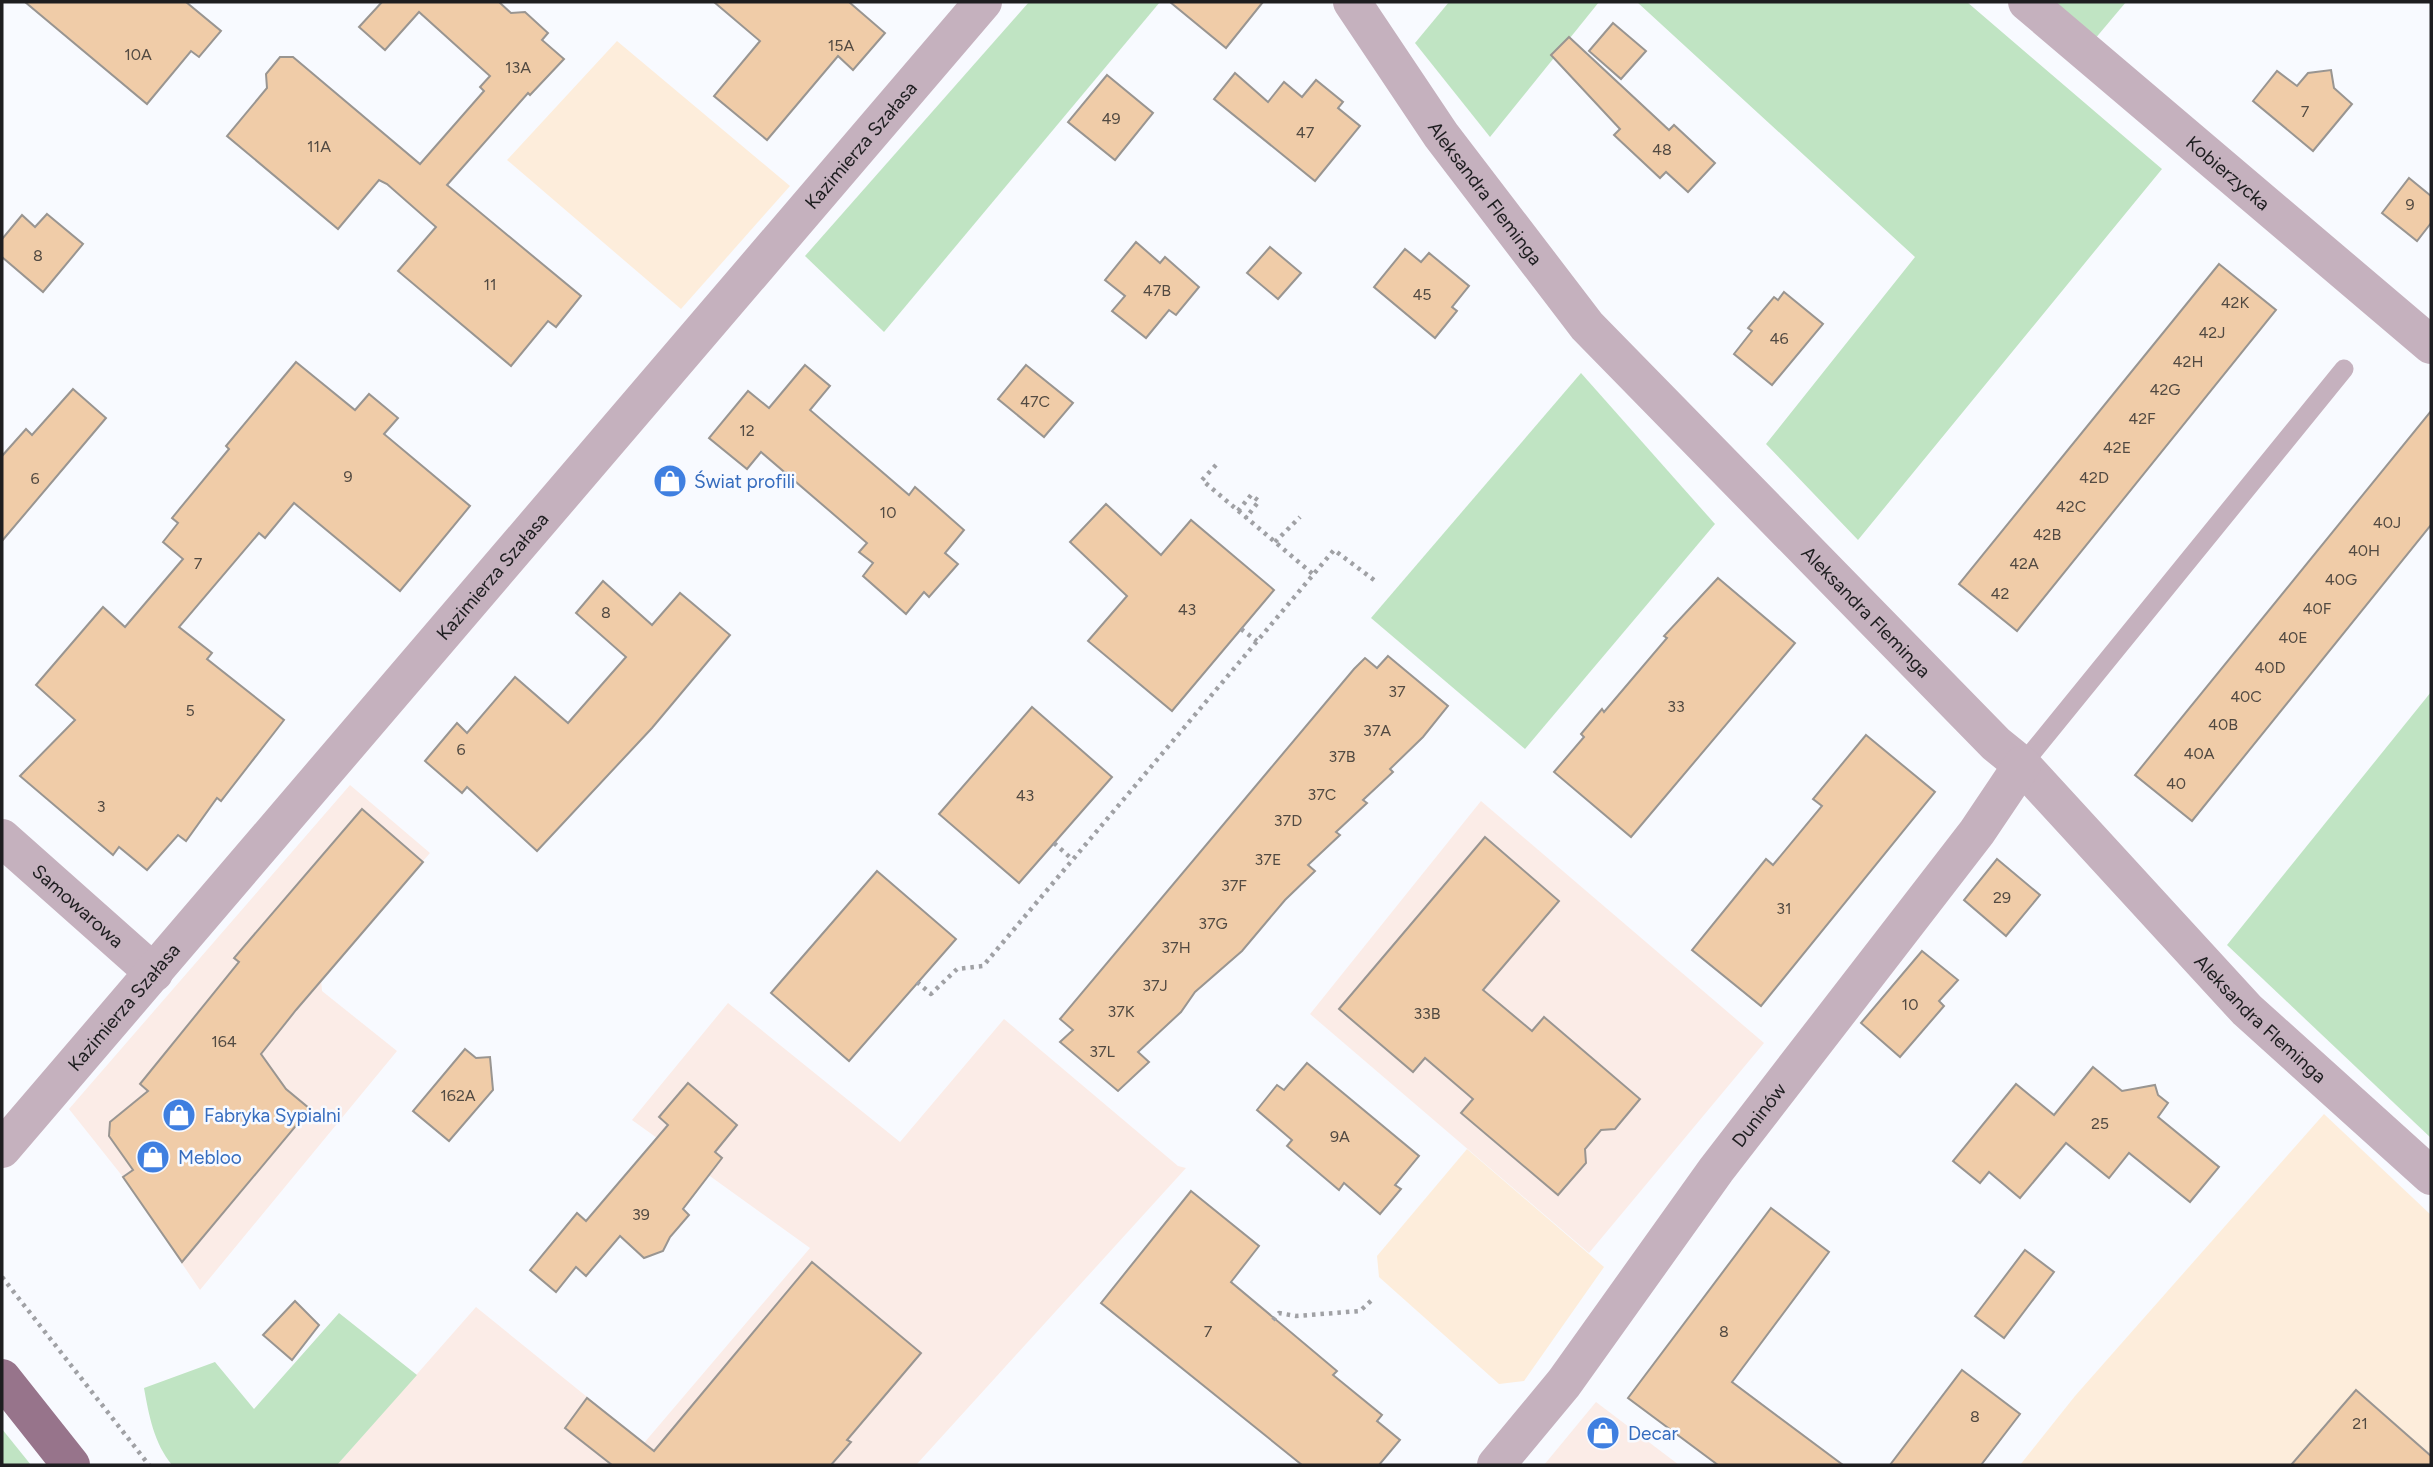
<svg xmlns="http://www.w3.org/2000/svg" width="2433" height="1467" viewBox="0 0 2433 1467" font-family="Figtree,sans-serif">
	<style>
		.commercial { fill: #fbece7 }
		.industrial { fill: #fdeddb }
		.green { fill: #c0e4c3 }
		.building { fill: #f0cca8; stroke: #999591; stroke-width: 2 }
		.lines { fill: none; stroke-linecap: round; stroke-linejoin: round }
		.path { stroke: #a0a1a5; stroke-width: 4.5; stroke-dasharray: 3.5 5; stroke-linecap: butt }
		.lane { stroke: #c5b1be; stroke-width: 19 }
		.street { stroke: #c5b1be; stroke-width: 38 }
		.primary { stroke: #97748b; stroke-width: 38 }
		.labels { text-anchor: middle; stroke-width: 5; stroke-linejoin: round; paint-order: stroke }
		.number-label { font-size: 16px; fill: #524a42 }
		.street-label { font-size: 19px; fill: #1e1e20; stroke: #f8faff }
		.shop-label { font-size: 19px; fill: #366cbe; stroke: #f8faff; text-anchor: start }
	</style>
	<rect width="100%" height="100%" fill="#f8faff"/>
	<g class="commercial">
		<polygon points="350,785 430,853 321,979 322,991 397,1051 200,1290 123,1177 69,1109"/>
		<polygon points="1481,801 1764,1043 1589,1253 1310,1014"/>
		<polygon points="728,1003 900,1142 1004,1019 1178,1166 1186,1168 916,1465 337,1465 476,1307 644,1443 810,1248 632,1120"/>
		<polygon points="1596,1402 1679,1465 1544,1465"/>
	</g>
	<g class="industrial">
		<polygon points="617,41 790,186 681,309 507,160"/>
		<polygon points="2324,1114 2431,1215 2431,1465 2020,1465 2075,1396"/>
		<polygon points="1467,1149 1604,1267 1524,1381 1499,1384 1379,1277 1377,1256"/>
	</g>
	<g class="green">
		<polygon points="1029,2 1160,2 884,332 805,256"/>
		<polygon points="1449,2 1599,2 1490,137 1415,43"/>
		<polygon points="1637,2 1967,2 2162,169 1858,540 1766,444 1915,257"/>
		<polygon points="2049,2 2126,2 2094,40"/>
		<polygon points="1581,373 1715,524 1525,749 1371,618"/>
		<polygon points="2431,692 2431,1138 2227,945"/>
		<path d="M339 1313 417 1375 337 1465H172C154 1443 149 1416 144 1388L215 1362 254 1409Z"/>
		<polygon points="2,1429 31,1465 2,1465"/>
	</g>
	<g class="building">
		<polygon points="25,2 186,2 221,31 199,57 191,51 147,104"/>
		<polygon points="382,2 499,2 511,13 525,12 548,33 542,40 564,59 530,95 528,93 447,185 581,296 556,327 548,321 511,366 398,271 436,227 387,184 379,180 338,229 227,136 267,88 266,74 280,57 293,57 420,164 484,91 480,87 490,76 419,12 385,50 359,27"/>
		<polygon points="714,2 849,2 885,33 853,70 838,56 767,140 714,96 760,41"/>
		<polygon points="1170,2 1263,2 1226,48"/>
		<polygon points="1613,23 1646,51 1621,79 1589,51"/>
		<polygon points="1569,37 1669,130 1674,125 1715,163 1688,192 1666,172 1660,178 1614,135 1620,129 1551,55"/>
		<polygon points="2331,70 2334,88 2352,104 2313,151 2253,101 2277,71 2297,86 2308,73"/>
		<polygon points="1235,73 1268,102 1284,82 1302,97 1316,80 1343,102 1338,108 1360,126 1315,181 1214,99"/>
		<polygon points="1107,75 1153,113 1115,160 1068,122"/>
		<polygon points="2409,178 2431,196 2431,223 2417,241 2382,213"/>
		<polygon points="47,214 83,244 43,292 2,257 2,239 22,215 35,227"/>
		<polygon points="1136,242 1160,263 1165,257 1199,287 1176,315 1169,310 1146,338 1112,311 1125,296 1105,280"/>
		<polygon points="1270,247 1301,273 1278,299 1247,273"/>
		<polygon points="1405,249 1421,262 1429,253 1469,286 1452,307 1457,311 1435,338 1374,287"/>
		<polygon points="2219,264 2276,310 2017,631 1959,584"/>
		<polygon points="1784,292 1823,324 1772,385 1734,354 1752,331 1748,328 1774,297 1778,300"/>
		<polygon points="296,362 355,410 369,394 398,418 384,434 470,506 400,591 294,503 265,538 259,533 179,627 212,653 207,659 284,720 221,801 217,798 186,841 178,835 147,870 119,847 113,855 20,776 75,720 36,685 103,607 125,627 183,559 163,542 178,523 172,518 229,449 226,446"/>
		<polygon points="805,365 830,386 810,410 909,495 915,487 964,530 945,553 958,564 929,597 924,592 906,614 863,576 873,563 859,552 867,543 761,452 747,469 709,438 748,391 769,408"/>
		<polygon points="1026,365 1073,403 1044,437 998,399"/>
		<polygon points="73,389 106,418 2,541 2,456 26,429 32,435"/>
		<polygon points="2431,411 2431,525 2192,821 2135,775"/>
		<polygon points="1106,504 1161,555 1191,520 1274,590 1172,711 1088,641 1127,596 1070,542"/>
		<polygon points="1718,578 1795,643 1631,837 1554,772 1584,737 1581,734 1602,709 1604,712 1667,638 1664,636"/>
		<polygon points="603,581 652,625 680,593 730,635 652,728 537,851 467,787 462,793 425,761 457,723 467,733 515,677 568,723 626,657 576,613"/>
		<polygon points="1388,656 1448,706 1423,737 1390,769 1393,772 1363,800 1367,803 1336,832 1340,835 1308,865 1315,871 1285,900 1242,951 1195,992 1181,1012 1138,1052 1149,1062 1118,1091 1060,1042 1073,1030 1060,1019 1354,669 1365,658 1377,668"/>
		<polygon points="1032,707 1112,777 1019,883 939,814"/>
		<polygon points="1866,735 1935,792 1761,1006 1692,950 1766,859 1773,865 1822,806 1813,799"/>
		<polygon points="362,809 423,862 296,1010 261,1054 286,1089 310,1109 182,1262 123,1177 133,1170 109,1136 110,1122 148,1091 140,1084 239,962 234,958"/>
		<polygon points="1485,837 1559,901 1483,990 1532,1031 1544,1017 1640,1099 1615,1129 1601,1130 1585,1149 1586,1163 1558,1195 1461,1113 1473,1099 1425,1058 1413,1072 1339,1009"/>
		<polygon points="1997,859 2040,895 2006,936 1964,900"/>
		<polygon points="877,871 956,939 849,1061 771,993"/>
		<polygon points="1922,951 1958,980 1939,1001 1944,1006 1900,1057 1861,1023"/>
		<polygon points="465,1049 476,1058 490,1057 493,1090 449,1141 413,1111"/>
		<polygon points="1307,1063 1419,1156 1395,1185 1401,1189 1380,1214 1344,1183 1339,1190 1287,1146 1292,1140 1257,1110 1277,1085 1284,1090"/>
		<polygon points="2093,1067 2122,1091 2155,1085 2158,1095 2168,1103 2158,1117 2219,1167 2190,1202 2129,1153 2109,1178 2066,1143 2020,1198 1989,1172 1980,1183 1953,1161 2016,1084 2054,1115"/>
		<polygon points="688,1083 737,1125 715,1152 722,1158 683,1209 689,1215 670,1237 663,1251 644,1258 620,1236 586,1276 576,1267 556,1292 530,1270 577,1213 586,1221 668,1125 659,1117"/>
		<polygon points="1191,1191 1259,1246 1231,1282 1337,1371 1333,1375 1382,1415 1377,1421 1400,1440 1379,1465 1302,1465 1101,1303"/>
		<polygon points="1771,1208 1829,1252 1732,1382 1843,1465 1718,1465 1628,1398"/>
		<polygon points="2025,1250 2054,1272 2004,1338 1975,1316"/>
		<polygon points="812,1262 921,1353 847,1440 851,1442 831,1465 612,1465 565,1428 587,1398 654,1451"/>
		<polygon points="295,1301 319,1325 292,1360 263,1335"/>
		<polygon points="1962,1370 2020,1414 1981,1465 1890,1465"/>
		<polygon points="2356,1390 2431,1456 2431,1465 2291,1465"/>
	</g>
	<g class="lines">
		<g class="path">
			<polyline points="1216,465 1202,480 1314,575"/>
			<polyline points="1238,511 1251,495 1259,501 1246,518"/>
			<polyline points="1275,542 1300,517"/>
			<polyline points="1241,629 1257,641"/>
			<polyline points="1054,843 1073,860"/>
			<polyline points="917,982 931,994 957,969 983,966 1334,550 1374,580"/>
			<polyline points="2,1277 149,1465"/>
			<polyline points="1273,1320 1279,1313 1296,1316 1360,1311 1374,1298"/>
		</g>
		<polyline class="lane" points="2022,765 2344,369"/>
		<g class="street">
			<path id="s1" d="M1352 2 1441 135 1587 326 1996 744 2022 765 2247 1010 2431 1176"/>
			<path id="s2" d="M2027 2 2431 345"/>
			<path id="s3" d="M2 838 154 973"/>
			<path id="s4" d="M2 1149 983 2"/>
			<path id="s5" d="M1496 1465 1564 1383 1716 1170 1977 832 2022 765"/>
		</g>
		<polyline class="primary" points="2,1378 71,1465"/>
	</g>
	<defs>
		<symbol id="shop-disc" viewBox="-11 -11 22 22"><circle r="9.5" fill="#3f7fe0" stroke="#f8faff"/><path d="M-5-2.5h2.3a2.7 3.5 0 0 1 5.4 0H5L5.5 6h-11ZM-1.5-2.5h3a1.5 2.3 0 0 0-3 0Z" fill="#fff"/></symbol>
	</defs>
	<g fill-rule="evenodd">
		<use href="#shop-disc" x="651" y="462" width="38" height="38"/>
		<use href="#shop-disc" x="160" y="1096" width="38" height="38"/>
		<use href="#shop-disc" x="134" y="1138" width="38" height="38"/>
		<use href="#shop-disc" x="1584" y="1414" width="38" height="38"/>
	</g>
	<g class="labels">
		<g class="number-label">
			<text x="841" y="51">15A</text>
			<text x="138" y="60">10A</text>
			<text x="518" y="73">13A</text>
			<text x="2305" y="117">7</text>
			<text x="1111" y="124">49</text>
			<text x="1305" y="138">47</text>
			<text x="319" y="152">11A</text>
			<text x="1662" y="155">48</text>
			<text x="2410" y="210">9</text>
			<text x="38" y="261">8</text>
			<text x="490" y="290">11</text>
			<text x="1157" y="296">47B</text>
			<text x="1422" y="300">45</text>
			<text x="2235" y="308">42K</text>
			<text x="2212" y="338">42J</text>
			<text x="1779" y="344">46</text>
			<text x="2188" y="367">42H</text>
			<text x="2165" y="395">42G</text>
			<text x="1035" y="407">47C</text>
			<text x="2142" y="424">42F</text>
			<text x="747" y="436">12</text>
			<text x="2117" y="453">42E</text>
			<text x="348" y="482">9</text>
			<text x="2094" y="483">42D</text>
			<text x="35" y="484">6</text>
			<text x="2071" y="512">42C</text>
			<text x="888" y="518">10</text>
			<text x="2387" y="528">40J</text>
			<text x="2047" y="540">42B</text>
			<text x="2364" y="556">40H</text>
			<text x="198" y="569">7</text>
			<text x="2024" y="569">42A</text>
			<text x="2341" y="585">40G</text>
			<text x="2000" y="599">42</text>
			<text x="2317" y="614">40F</text>
			<text x="1187" y="615">43</text>
			<text x="606" y="618">8</text>
			<text x="2293" y="643">40E</text>
			<text x="2270" y="673">40D</text>
			<text x="1397" y="697">37</text>
			<text x="2246" y="702">40C</text>
			<text x="1676" y="712">33</text>
			<text x="190" y="716">5</text>
			<text x="2223" y="730">40B</text>
			<text x="1377" y="736">37A</text>
			<text x="461" y="755">6</text>
			<text x="2199" y="759">40A</text>
			<text x="1342" y="762">37B</text>
			<text x="2176" y="789">40</text>
			<text x="1322" y="800">37C</text>
			<text x="1025" y="801">43</text>
			<text x="101" y="812">3</text>
			<text x="1288" y="826">37D</text>
			<text x="1268" y="865">37E</text>
			<text x="1234" y="891">37F</text>
			<text x="2002" y="903">29</text>
			<text x="1784" y="914">31</text>
			<text x="1213" y="929">37G</text>
			<text x="1176" y="953">37H</text>
			<text x="1155" y="991">37J</text>
			<text x="1910" y="1010">10</text>
			<text x="1121" y="1017">37K</text>
			<text x="1427" y="1019">33B</text>
			<text x="224" y="1047">164</text>
			<text x="1102" y="1057">37L</text>
			<text x="458" y="1101">162A</text>
			<text x="2100" y="1129">25</text>
			<text x="1340" y="1142">9A</text>
			<text x="641" y="1220">39</text>
			<text x="1208" y="1337">7</text>
			<text x="1724" y="1337">8</text>
			<text x="1975" y="1422">8</text>
			<text x="2360" y="1429">21</text>
		</g>
		<g class="street-label">
			<text dy="7" stroke="none"><textPath href="#s4" startOffset="1321">Kazimierza Szałasa</textPath></text>
			<text dy="7" stroke="none"><textPath href="#s2" startOffset="264">Kobierzycka</textPath></text>
			<text dy="7" stroke="none"><textPath href="#s1" startOffset="233">Aleksandra Fleminga</textPath></text>
			<text dy="7" stroke="none"><textPath href="#s4" startOffset="754">Kazimierza Szałasa</textPath></text>
			<text dy="7" stroke="none"><textPath href="#s1" startOffset="800">Aleksandra Fleminga</textPath></text>
			<text dy="7" stroke="none"><textPath href="#s3" startOffset="102">Samowarowa</textPath></text>
			<text dy="7" stroke="none"><textPath href="#s4" startOffset="187">Kazimierza Szałasa</textPath></text>
			<text dy="7" stroke="none"><textPath href="#s1" startOffset="1367">Aleksandra Fleminga</textPath></text>
			<text dy="7" stroke="none"><textPath href="#s5" startOffset="438">Duninów</textPath></text>
		</g>
		<g class="shop-label">
			<text x="694" y="488">Świat profili</text>
			<text x="204" y="1122">Fabryka Sypialni</text>
			<text x="178" y="1164">Mebloo</text>
			<text x="1628" y="1440">Decar</text>
		</g>
	</g>
	<rect width="2433" height="1467" fill="none" stroke="#1e1e20" stroke-width="7"/>
</svg>
